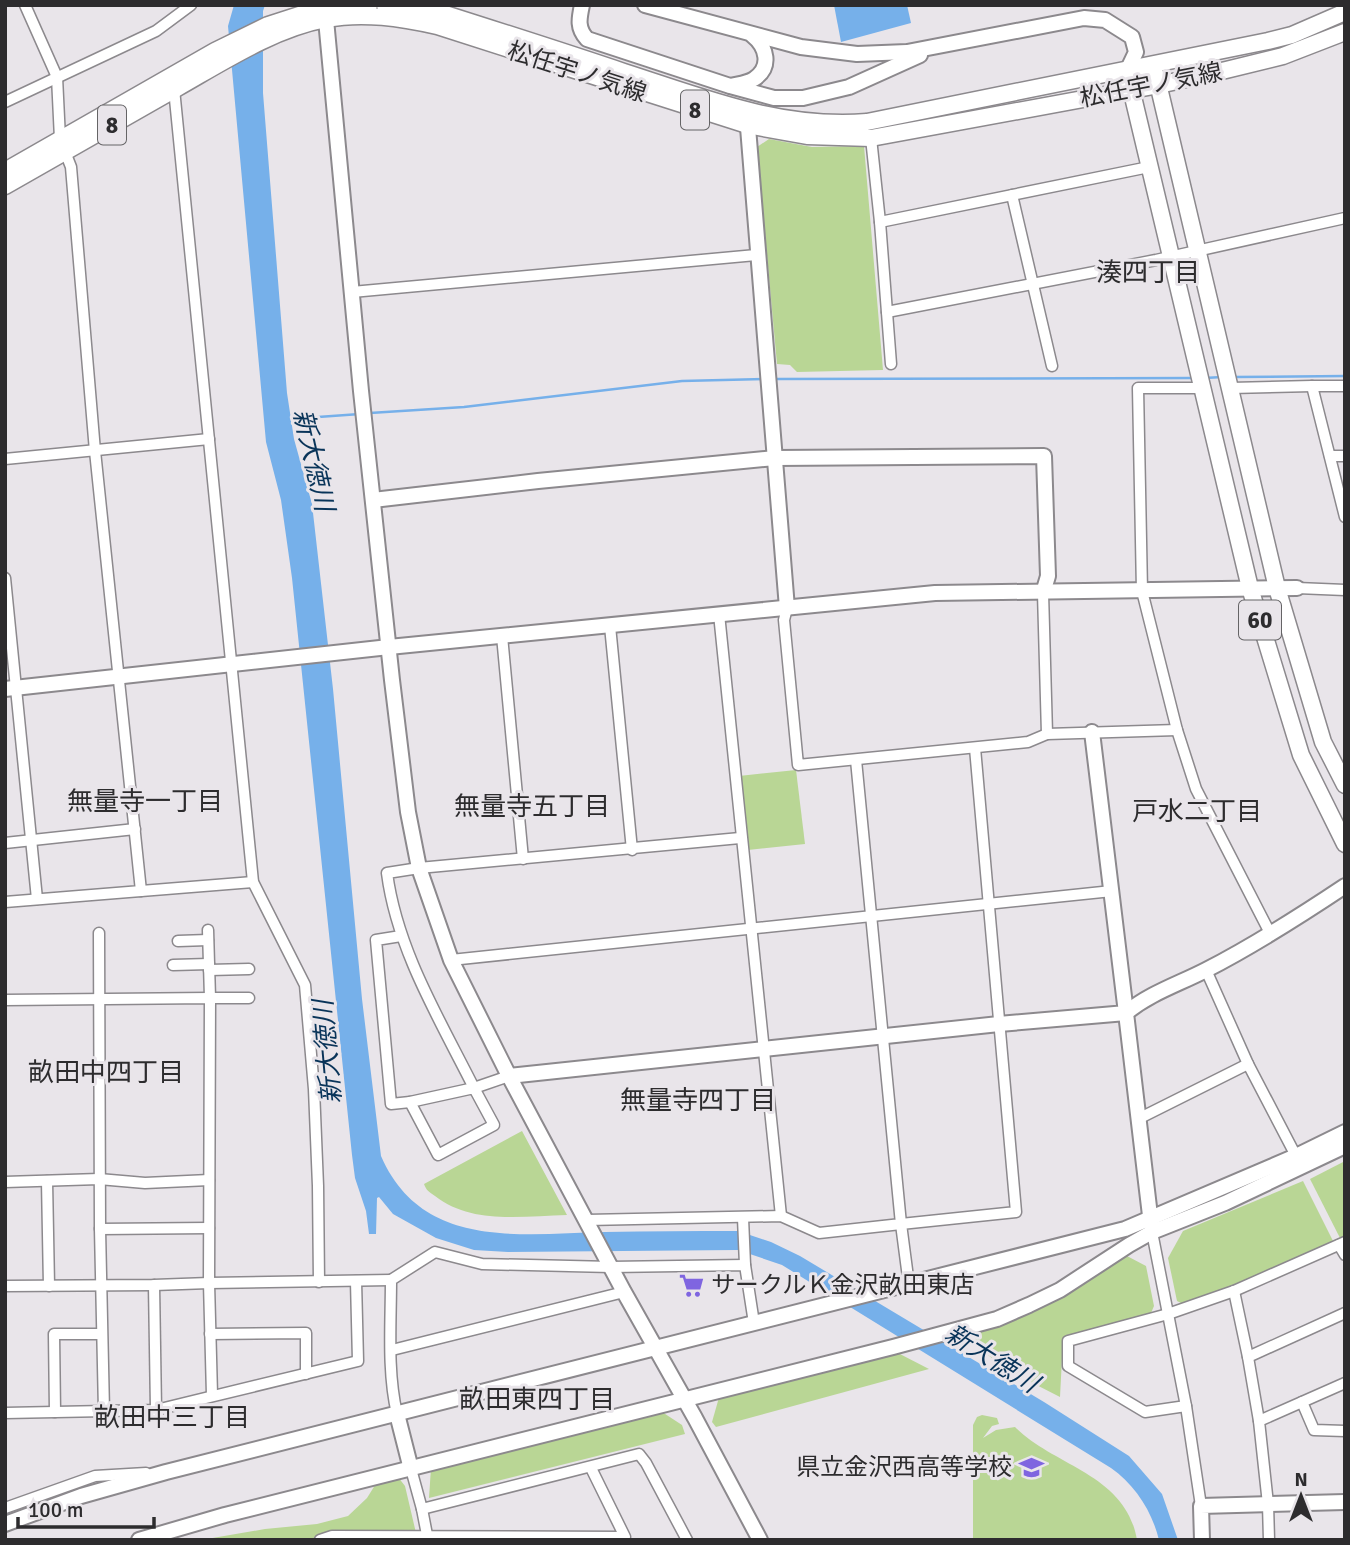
<svg xmlns="http://www.w3.org/2000/svg" width="1350" height="1545" viewBox="0 0 1350 1545" font-family="Signika,'Noto Sans JP',sans-serif">
	<style>
		.green { fill: #b9d695 }
		.water { fill: #76b0ea }
		.lines { fill: none; stroke-linecap: round; stroke-linejoin: round }
		.stream { stroke: #76b0ea; stroke-width: 2.5 }
		.street-casing { stroke: #8c898d; stroke-width: 13 }
		.secondary-casing { stroke: #8c898d; stroke-width: 18 }
		.primary-casing { stroke: #8c898d; stroke-width: 19 }
		.street { stroke: #fff; stroke-width: 10 }
		.secondary { stroke: #fff; stroke-width: 14 }
		.primary { stroke: #fff; stroke-width: 16 }
		.labels { text-anchor: middle; stroke-width: 6; stroke-linejoin: round; paint-order: stroke }
		.shield { fill: #e9e5ea; stroke: #656466; stroke-width: 2 }
		.shield-label { font-size: 23px; font-weight: bold; fill: #2d2c2e }
		.street-label { font-size: 24px; fill: #2d2c2e; stroke: #e9e5ea }
		.poi-label { font-size: 24px; fill: #2d2c2e; stroke: #e9e5ea; text-anchor: start }
		.neighbourhood-label { font-size: 26px; fill: #2d2c2e; stroke: #e9e5ea }
		.water-label { font-size: 26px; font-style: italic; fill: #093459; stroke: #e9e5ea }
	</style>
	<rect width="100%" height="100%" fill="#e9e5ea"/>
	<g class="green">
		<polygon points="769,139 812,147 864,146 883,370 797,372 790,365 777,364 757,147"/>
		<polygon points="796,770 805,844 748,850 739,776"/>
		<path d="M522 1131 567 1215C523 1216 472 1225 435 1196 429 1192 426 1190 424 1184Z"/>
		<polygon points="1345,1161 1345,1236 1340,1238 1310,1179"/>
		<polygon points="1303,1181 1333,1241 1246,1281 1183,1304 1177,1301 1168,1258 1183,1231"/>
		<path d="M1127 1256 1146 1266 1154 1306 1151 1313 1063 1339 1060 1397 1007 1370 964 1336 997 1327 998 1324C1045 1310 1086 1281 1127 1256Z"/>
		<polygon points="896,1352 929,1369 716,1427 712,1422 720,1394"/>
		<polygon points="659,1410 682,1425 685,1434 429,1498 431,1468"/>
		<path d="M982 1415 997 1418 999 1424 992 1426 983 1438 996 1430 1015 1427C1055 1467 1126 1474 1137 1540H973V1425L977 1417Z"/>
		<polygon points="398,1477 405,1486 416,1533 341,1532 312,1540 201,1540 265,1529 317,1524 348,1516 367,1498 377,1482"/>
	</g>
	<g class="water">
		<path d="M234 5H265L263 11V93L287 393 294 439 312 504 333 689 362 999 381 1156C422 1250 520 1234 605 1232 649 1231 694 1231 738 1231L771 1242 800 1256 1044 1402 1129 1456 1162 1494 1178 1540H1159C1152 1511 1135 1485 1111 1468L782 1265 738 1250 508 1252 474 1250 436 1238 393 1214 379 1197 377 1198 376 1234H369L366 1211 355 1178 352 1155 292 578 281 500 266 442 228 26Z"/>
		<polygon points="834,5 907,5 911,23 841,42"/>
	</g>
	<g class="lines">
		<g class="stream">
			<polyline points="1233,377 1345,376"/>
			<polyline points="1205,378 1222,377"/>
			<polyline points="774,379 1194,378"/>
			<polyline points="370,413 464,407 682,381 764,379"/>
			<polyline points="290,419 360,414"/>
		</g>
		<defs>
			<g id="street">
				<polyline points="174,89 253,882 305,985 314,1089 318,1186 319,1282"/>
				<polyline points="5,102 156,31 191,5"/>
				<polyline points="871,138 880,222 891,364"/>
				<polyline points="1012,195 1052,366"/>
				<polyline points="880,222 1149,167"/>
				<polyline points="352,292 756,255"/>
				<polyline points="887,312 1156,260 1345,218"/>
				<polyline points="1345,386 1312,386 1345,517"/>
				<polyline points="1202,388 1138,388 1142,591 1177,730 1196,789 1271,935"/>
				<polyline points="1231,388 1312,386"/>
				<polyline points="1330,456 1345,456"/>
				<polyline points="5,459 209,439"/>
				<polyline points="5,578 37,899"/>
				<polyline points="1297,588 1345,590"/>
				<polyline points="1043,593 1047,734"/>
				<polyline points="787,608 784,620 798,765 1028,742 1047,734 1177,730"/>
				<polyline points="719,614 781,1216"/>
				<polyline points="610,626 632,850"/>
				<polyline points="502,636 523,859"/>
				<polyline points="5,843 135,829"/>
				<polyline points="141,891 253,882"/>
				<polyline points="5,902 141,891 95,451 71,167 60,139 57,77 25,5"/>
				<polyline points="208,930 210,998 249,998"/>
				<polyline points="99,933 100,1229 104,1411"/>
				<polyline points="401,936 376,940 391,1104 410,1102"/>
				<polyline points="178,941 208,940"/>
				<polyline points="451,960 1112,891"/>
				<polyline points="173,965 209,964"/>
				<polyline points="209,970 249,969"/>
				<polyline points="1206,970 1248,1064 1296,1156"/>
				<polyline points="5,1000 210,998 209,1283 391,1280"/>
				<path d="M509 1076 474 1088C440 1020 397 950 387 873L419 868 740 838"/>
				<polygon points="474,1088 494,1125 438,1155 410,1102"/>
				<polyline points="1138,1119 1248,1064"/>
				<polyline points="47,1181 49,1286"/>
				<polyline points="5,1182 99,1179 145,1183 209,1180"/>
				<polyline points="743,1218 745,1265"/>
				<polyline points="587,1220 781,1216 819,1233 901,1224 856,760"/>
				<polyline points="100,1229 209,1228"/>
				<polyline points="1152,1232 1186,1406 1201,1506"/>
				<polyline points="1339,1245 1345,1255"/>
				<polyline points="154,1285 156,1410"/>
				<polyline points="909,1285 901,1224 1016,1212 975,748"/>
				<polyline points="5,1286 154,1285 209,1283 212,1395"/>
				<polyline points="1234,1291 1248,1357"/>
				<polyline points="210,1334 306,1333 306,1374"/>
				<polyline points="392,1350 624,1292"/>
				<polyline points="1302,1402 1314,1430 1345,1431"/>
				<polyline points="1186,1406 1145,1412 1068,1366 1068,1341 1168,1314 1234,1291 1345,1242"/>
				<polyline points="55,1412 54,1334 101,1334"/>
				<polyline points="5,1413 156,1410 358,1361 356,1281"/>
				<path d="M397 1414C387 1371 391 1324 391 1280L435 1252 482 1264 611 1267 745 1265 754 1323"/>
				<polyline points="1259,1421 1248,1357 1345,1313"/>
				<polyline points="411,1469 422,1509 639,1454 646,1463 687,1540"/>
				<polyline points="5,1508 95,1476 146,1473"/>
				<polyline points="422,1509 428,1540"/>
				<polyline points="320,1540 332,1536 625,1537 591,1468"/>
				<polyline points="1269,1540 1268,1504 1259,1421 1345,1383"/>
			</g>
			<g id="secondary">
				<path d="M582 5C579 19 577 28 587 39L730 86 774 98H803L849 87 920 55"/>
				<polyline points="645,5 801,47 857,54 907,52 1084,18 1105,20 1132,37 1136,52 1127,71"/>
				<polyline points="325,9 361,391 392,680 408,812 419,868 451,960 509,1076 624,1292 695,1418 760,1540"/>
				<path d="M731 86C739 84 748 83 754 79 772 67 767 47 752 35"/>
				<polyline points="747,115 787,608"/>
				<polyline points="373,500 538,481 775,458 1044,456 1048,576 1043,593"/>
				<polyline points="5,689 389,647 935,593 1297,588"/>
				<polyline points="509,1076 999,1024 1126,1013 1092,732"/>
				<path d="M1151 1224 1126 1013C1150 993 1179 984 1206 970 1255 945 1300 916 1345 886"/>
				<polyline points="397,1414 411,1469"/>
				<polyline points="5,1524 81,1496 166,1472 1125,1229 1296,1156 1345,1132"/>
				<polyline points="139,1540 225,1515 893,1347 997,1319 1029,1305 1060,1290 1129,1245 1152,1232 1225,1203 1345,1146"/>
				<polyline points="1202,1540 1201,1506 1345,1502"/>
			</g>
			<g id="primary">
				<path d="M385 5 436 11C499 31 562 51 624 72 705 98 780 129 867 122L1268 41 1292 35 1345 12"/>
				<polyline points="1156,75 1277,588 1323,742 1345,785"/>
				<polyline points="1129,80 1250,588 1301,755 1345,844"/>
				<polyline points="5,171 215,51 268,25 324,7 369,5"/>
				<path d="M5 186C62 154 119 121 177 88 223 62 273 29 326 19 364 12 401 18 437 26L747 125 807 136 871 138 1159 85 1226 70 1283 56 1345 32"/>
			</g>
		</defs>
		<use href="#street" class="street-casing"/>
		<use href="#secondary" class="secondary-casing"/>
		<use href="#primary" class="primary-casing"/>
		<use href="#street" class="street"/>
		<use href="#secondary" class="secondary"/>
		<use href="#primary" class="primary"/>
	</g>
	<defs>
		<symbol id="supermarket-bare" viewBox="-9 -9 18 18"><path d="M-6-5.5h2.5l.6 2H6L4.5 2H-2.5L-4.4-4H-6ZM-1.5 3.2a1.3 1.3 0 1 0 .1 0ZM3 3.2a1.3 1.3 0 1 0 .1 0Z" fill="#7f65e0" stroke="#e9e5ea" stroke-width="2.5" paint-order="stroke"/></symbol>
		<symbol id="school-bare" viewBox="-9 -9 18 18"><path d="M0-5L7-2L0 1L-7-2ZM-4 1L0 2.5L4 1V4Q0 6-4 4Z" fill="#7f65e0" stroke="#e9e5ea" stroke-width="2.5" paint-order="stroke"/></symbol>
	</defs>
	<g fill-rule="evenodd">
		<use href="#supermarket-bare" x="674" y="1268" width="35" height="35"/>
		<use href="#school-bare" x="1014" y="1450" width="35" height="35"/>
	</g>
	<g class="labels">
		<g class="shield">
			<rect x="681" y="90.5" width="28" height="39" rx="5"/>
			<rect x="98" y="105.5" width="28" height="39" rx="5"/>
			<rect x="1239" y="600.5" width="42" height="39" rx="5"/>
		</g>
		<g class="shield-label">
			<text x="695" y="118">8</text>
			<text x="112" y="133">8</text>
			<text x="1260" y="628">60</text>
		</g>
		<g class="street-label">
			<text transform="translate(577 72) rotate(18)" y="8">松任宇ノ気線</text>
			<text transform="translate(1151 85) rotate(-11)" y="8">松任宇ノ気線</text>
		</g>
		<g class="poi-label">
			<text x="711" y="1293">サークルＫ金沢畝田東店</text>
			<text x="1012" y="1475" text-anchor="end">県立金沢西高等学校</text>
		</g>
		<g class="neighbourhood-label">
			<text x="1148" y="281">湊四丁目</text>
			<text x="145" y="810">無量寺一丁目</text>
			<text x="532" y="815">無量寺五丁目</text>
			<text x="1197" y="820">戸水二丁目</text>
			<text x="106" y="1081">畝田中四丁目</text>
			<text x="698" y="1109">無量寺四丁目</text>
			<text x="537" y="1408">畝田東四丁目</text>
			<text x="172" y="1426">畝田中三丁目</text>
		</g>
		<g class="water-label">
			<text transform="translate(314 460) rotate(77)" y="9">新大徳川</text>
			<text transform="translate(327 1052) rotate(-95)" y="9">新大徳川</text>
			<text transform="translate(992 1358) rotate(32)" y="9">新大徳川</text>
		</g>
	</g>
	<rect width="1350" height="1545" fill="none" stroke="#2d2c2e" stroke-width="14"/>
	<g transform="translate(1301 1496)" stroke="#e9e5ea" stroke-width="5" paint-order="stroke">
	<path d="M0-5L12 26L0 18L-12 26Z" fill="#2d2c2e"/>
	<text y="-10" font-size="19" font-weight="bold" text-anchor="middle" fill="#2d2c2e">N</text>
	</g>
	<path d="M18 1517v10h136v-10" fill="none" stroke="#2d2c2e" stroke-width="3.5"/>
	<text x="28" y="1517" font-size="21" fill="#2d2c2e" stroke="#e9e5ea" stroke-width="5" paint-order="stroke">100 m</text>
</svg>
